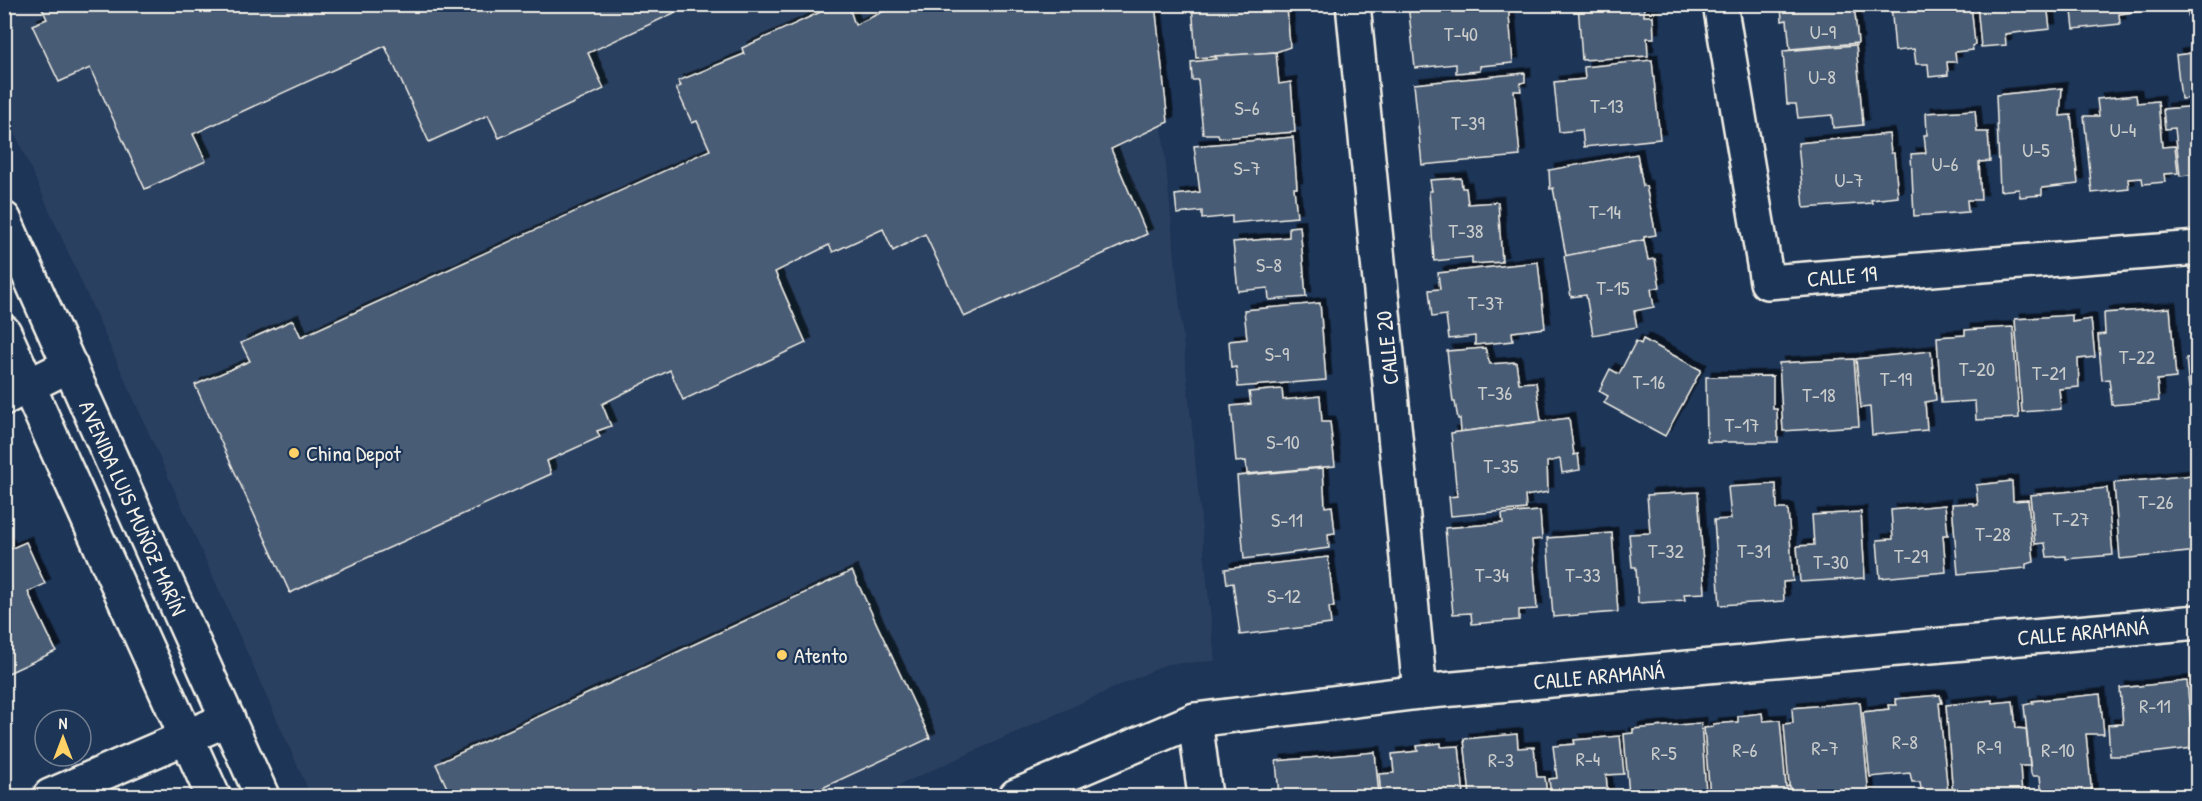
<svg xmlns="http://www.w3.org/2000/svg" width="2202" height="801" viewBox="0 0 2202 801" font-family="'Patrick Hand',sans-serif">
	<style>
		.built { fill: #2a4060 }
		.building { fill: #485b74; stroke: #f4f1e8; stroke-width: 1.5; filter: url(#shadow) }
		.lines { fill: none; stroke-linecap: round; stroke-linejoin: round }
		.minor-casing { stroke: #f4f1e8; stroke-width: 38 }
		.major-casing { stroke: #f4f1e8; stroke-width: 38 }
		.minor { stroke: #1d3557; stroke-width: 33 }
		.major { stroke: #1d3557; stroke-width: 33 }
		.poi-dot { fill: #ffd166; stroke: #1d3557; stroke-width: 2 }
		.labels { text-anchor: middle; stroke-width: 4.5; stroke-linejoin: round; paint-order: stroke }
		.number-label { font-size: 20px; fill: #c9cccb }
		.street-label { font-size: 22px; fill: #f4f1e8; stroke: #1d3557 }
		.poi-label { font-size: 22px; fill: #f4f1e8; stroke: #1d3557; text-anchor: start }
	</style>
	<defs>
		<filter id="shadow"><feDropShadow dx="5.5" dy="-5.5" stdDeviation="0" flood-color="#0009"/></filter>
	</defs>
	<rect width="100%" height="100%" fill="#1d3557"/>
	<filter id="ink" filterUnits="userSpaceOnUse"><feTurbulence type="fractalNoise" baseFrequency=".0167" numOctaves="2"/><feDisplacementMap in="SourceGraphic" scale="12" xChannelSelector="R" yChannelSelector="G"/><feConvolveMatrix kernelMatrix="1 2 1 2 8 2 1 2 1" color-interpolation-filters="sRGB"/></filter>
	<g filter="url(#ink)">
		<polygon class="built" points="4,5 1150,5 1215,661 1167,664 875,796 311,796 5,111"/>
		<g class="building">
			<polygon points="40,4 691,4 691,5 588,53 604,89 499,138 488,115 429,142 385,46 193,134 206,161 145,189 90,68 59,82 32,25 47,19"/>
			<polygon points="838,4 848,4 855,25 899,4 1155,4 1168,122 1111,149 1147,234 964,317 925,234 893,251 883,229 833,252 829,245 775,272 806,343 683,400 670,370 602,404 611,426 597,431 600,437 547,461 551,474 290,593 195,385 250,361 241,343 293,320 301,337 710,150 697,121 692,123 676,88 681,86 678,81 744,54 742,48"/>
			<polygon points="1192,4 1281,4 1282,7 1287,7 1290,47 1276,52 1196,58"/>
			<polygon points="1408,4 1508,4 1513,63 1480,66 1480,71 1456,73 1456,64 1415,68"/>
			<polygon points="1578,4 1644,4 1644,16 1653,16 1654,38 1647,38 1648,56 1582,60"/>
			<polygon points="1781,4 1854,4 1858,43 1790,49 1787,20 1782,21"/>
			<polygon points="1891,4 1971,4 1975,44 1972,46 1973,50 1955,52 1956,62 1947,62 1948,75 1929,77 1928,64 1916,64 1914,49 1895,51"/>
			<polygon points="1977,4 2047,4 2050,29 2005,34 2006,45 1981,47"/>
			<polygon points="2058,4 2142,4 2143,11 2119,14 2120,24 2074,29 2072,11 2059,12"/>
			<polygon points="2170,4 2198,4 2198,6 2171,8"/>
			<polygon points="2198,12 2198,98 2181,99 2176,55 2192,53 2188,13"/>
			<polygon points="1856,45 1863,125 1833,128 1832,115 1798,118 1796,104 1787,104 1783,51"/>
			<polygon points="1276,52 1279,84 1291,82 1295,132 1219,138 1218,134 1203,134 1198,80 1192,80 1191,62 1217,59 1215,56"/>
			<polygon points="1652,60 1660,139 1584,147 1582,130 1559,132 1554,82 1585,79 1584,67"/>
			<polygon points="1525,73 1525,82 1520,83 1521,91 1514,91 1520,156 1422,165 1414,84"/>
			<polygon points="2062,88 2060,116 2071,115 2078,184 2042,188 2042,195 2020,197 2019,189 2000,191 1996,95"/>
			<polygon points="2136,95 2137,103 2158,101 2162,147 2175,146 2178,173 2164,174 2165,182 2143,184 2142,178 2128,179 2129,189 2092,193 2084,116 2099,116 2097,99"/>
			<polygon points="2198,106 2198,174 2180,176 2175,128 2165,129 2163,109"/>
			<polygon points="1975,110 1977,132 1988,132 1990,161 1979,162 1981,200 1967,200 1968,212 1914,216 1911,154 1926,153 1924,135 1927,135 1926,113"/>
			<polygon points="1889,134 1891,153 1894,153 1898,197 1871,200 1872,203 1804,208 1798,143"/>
			<polygon points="1293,137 1297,188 1294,188 1297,217 1232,223 1232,216 1202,219 1202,211 1177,214 1175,195 1200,192 1194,146"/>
			<polygon points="1637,154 1643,186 1646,186 1656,235 1644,237 1644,240 1566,256 1553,188 1550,189 1549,170"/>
			<polygon points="1461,178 1462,188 1466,188 1468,204 1498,202 1502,262 1472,264 1472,257 1434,261 1429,191 1432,191 1430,180"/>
			<polygon points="1300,226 1306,297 1269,300 1268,288 1238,291 1233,242 1289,237 1289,227"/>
			<polygon points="1644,240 1648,260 1655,259 1660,287 1651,289 1654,307 1634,311 1637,327 1593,335 1586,295 1571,297 1564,256"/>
			<polygon points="1538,262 1545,328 1512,332 1513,341 1475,345 1475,336 1449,339 1446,315 1432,317 1429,290 1440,289 1438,273"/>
			<polygon points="1320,303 1326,380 1238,387 1236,367 1231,368 1229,341 1247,339 1244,310"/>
			<polygon points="2170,308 2176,378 2157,380 2159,401 2112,405 2109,379 2102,380 2098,335 2105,334 2104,313"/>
			<polygon points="2072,315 2072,322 2091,319 2095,357 2078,359 2079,387 2059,389 2061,409 2022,412 2015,319"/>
			<polygon points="2013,327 2019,418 1976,420 1975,401 1941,403 1937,337 1965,335 1965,330"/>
			<polygon points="1643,339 1701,370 1665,436 1604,403 1608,396 1599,391 1610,369 1619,374 1636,341 1641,344"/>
			<polygon points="1485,348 1490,364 1516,362 1519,383 1536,382 1541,421 1461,432 1460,419 1458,419 1455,402 1453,402 1447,351"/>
			<polygon points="1931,351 1936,400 1925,402 1927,430 1872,435 1870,407 1861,408 1856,359"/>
			<polygon points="2198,357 2198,389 2189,389 2186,358"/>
			<polygon points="1854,359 1859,426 1783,431 1779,363"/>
			<polygon points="1773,376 1773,409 1777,409 1778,442 1707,442 1706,377"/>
			<polygon points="1282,389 1283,400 1320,396 1322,422 1330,422 1335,466 1247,474 1246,461 1236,462 1231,406 1251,404 1249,392"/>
			<polygon points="1569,418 1574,455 1578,454 1580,470 1562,473 1560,459 1547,462 1548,492 1525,496 1526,509 1451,516 1449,497 1457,496 1451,433"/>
			<polygon points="1323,468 1325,507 1332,506 1335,533 1328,534 1329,548 1244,559 1237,476"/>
			<polygon points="2193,475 2198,522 2198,551 2120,559 2114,483"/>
			<polygon points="2012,481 2013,501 2028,500 2034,562 2026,564 2026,568 1958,574 1952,504 1973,503 1973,505 1978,505 1976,485"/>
			<polygon points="1776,484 1777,509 1788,509 1793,581 1783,582 1784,601 1720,605 1714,520 1731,519 1728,487"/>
			<polygon points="2107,488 2113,555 2066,559 2066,556 2047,557 2045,543 2035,544 2030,495"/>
			<polygon points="1698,492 1705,593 1684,594 1685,600 1638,603 1636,567 1632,567 1629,534 1650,533 1647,495"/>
			<polygon points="1945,505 1948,535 1943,535 1946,572 1880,578 1877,540 1893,539 1891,510"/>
			<polygon points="1540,511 1542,539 1532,540 1537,609 1519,610 1519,620 1472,624 1471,613 1453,614 1445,528 1503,523 1502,514"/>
			<polygon points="1861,512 1865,578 1800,582 1797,546 1814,545 1812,515"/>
			<polygon points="1612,533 1618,612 1553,617 1547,538"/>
			<polygon points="4,537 10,549 26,542 45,584 28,592 56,651 4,675"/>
			<polygon points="1328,557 1334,607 1329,607 1331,624 1240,635 1233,583 1227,584 1225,569"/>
			<polygon points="852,571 930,738 805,796 451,796 436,764"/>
			<polygon points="2198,674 2198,714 2195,714 2191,675"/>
			<polygon points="2187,681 2193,748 2126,756 2110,756 2108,725 2123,724 2120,688"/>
			<polygon points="2100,694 2104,734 2086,734 2092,796 2042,796 2040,776 2032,776 2031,773 2024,705 2033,703 2032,701"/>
			<polygon points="1940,695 1942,703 1939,703 1948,793 1922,796 1920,782 1912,782 1910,773 1870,777 1863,712 1889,709 1888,705 1897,705 1895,699"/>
			<polygon points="1992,700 1993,703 2013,701 2016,728 2026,729 2030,766 2020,766 2022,796 1953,796 1946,705"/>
			<polygon points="1860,702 1869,796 1790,796 1784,724 1793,723 1792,708"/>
			<polygon points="1762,713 1763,721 1780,720 1786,787 1790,786 1790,796 1710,796 1704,728 1713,727 1713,724 1738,722 1738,716"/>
			<polygon points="1701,723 1706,793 1629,796 1624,734 1633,733 1633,729"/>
			<polygon points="1517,734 1518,748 1534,747 1537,777 1545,777 1547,796 1470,796 1464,739"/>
			<polygon points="1620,736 1624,774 1606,775 1608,796 1551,796 1549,779 1557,778 1553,746 1575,744 1574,740"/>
			<polygon points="1441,743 1441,747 1459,746 1464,796 1381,796 1379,774 1394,773 1392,754 1418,751 1417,746"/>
			<polygon points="1375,752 1379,796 1279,796 1276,761"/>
			<polygon points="2198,768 2198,796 2194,796 2194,786 2190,784"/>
		</g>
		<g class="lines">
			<defs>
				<g id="minor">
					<polyline points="1353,4 1420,692"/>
					<polyline points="1720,4 1767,282 2198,248"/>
					<polyline points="4,398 70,365"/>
					<polyline points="1195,720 1205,796"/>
					<polyline points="50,796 228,719"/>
					<polyline points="1016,796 1195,720 1420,692 2198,622"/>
				</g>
				<g id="major">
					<polyline points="4,219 262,796"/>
					<polyline points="4,332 213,796"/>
				</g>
			</defs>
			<use href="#minor" class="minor-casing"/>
			<use href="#major" class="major-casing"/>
			<use href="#minor" class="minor"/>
			<use href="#major" class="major"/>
		</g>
	</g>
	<g class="poi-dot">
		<circle cx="294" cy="453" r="6"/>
		<circle cx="782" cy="655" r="6"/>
	</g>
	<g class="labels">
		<g class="number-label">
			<text x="1823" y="39">U-9</text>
			<text x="1461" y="41">T-40</text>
			<text x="1822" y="84">U-8</text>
			<text x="1607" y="113">T-13</text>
			<text x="1247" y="115">S-6</text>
			<text x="1468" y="130">T-39</text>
			<text x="2123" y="137">U-4</text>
			<text x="2036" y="157">U-5</text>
			<text x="1945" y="171">U-6</text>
			<text x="1247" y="175">S-7</text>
			<text x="1849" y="187">U-7</text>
			<text x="1605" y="219">T-14</text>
			<text x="1466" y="238">T-38</text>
			<text x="1269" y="272">S-8</text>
			<text x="1613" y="295">T-15</text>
			<text x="1486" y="310">T-37</text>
			<text x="1277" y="361">S-9</text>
			<text x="2137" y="364">T-22</text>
			<text x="1977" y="376">T-20</text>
			<text x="2049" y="380">T-21</text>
			<text x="1896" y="386">T-19</text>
			<text x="1649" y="389">T-16</text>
			<text x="1495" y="400">T-36</text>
			<text x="1819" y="402">T-18</text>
			<text x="1742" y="432">T-17</text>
			<text x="1283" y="449">S-10</text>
			<text x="1501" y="473">T-35</text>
			<text x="2156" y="509">T-26</text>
			<text x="2071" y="526">T-27</text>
			<text x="1287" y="527">S-11</text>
			<text x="1993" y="541">T-28</text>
			<text x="1666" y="558">T-32</text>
			<text x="1754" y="558">T-31</text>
			<text x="1911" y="563">T-29</text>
			<text x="1831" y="569">T-30</text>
			<text x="1492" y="582">T-34</text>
			<text x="1583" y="582">T-33</text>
			<text x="1284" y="603">S-12</text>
			<text x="2155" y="713">R-11</text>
			<text x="1905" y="749">R-8</text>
			<text x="1989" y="754">R-9</text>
			<text x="1825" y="755">R-7</text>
			<text x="1745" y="757">R-6</text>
			<text x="2058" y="757">R-10</text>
			<text x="1664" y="760">R-5</text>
			<text x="1588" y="766">R-4</text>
			<text x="1501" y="767">R-3</text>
		</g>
		<g class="street-label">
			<text transform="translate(1842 276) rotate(-5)" y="8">CALLE 19</text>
			<text transform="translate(1387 348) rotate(-96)" y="8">CALLE 20</text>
			<text transform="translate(133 508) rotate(66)" y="8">AVENIDA LUIS MUÑOZ MARÍN</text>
			<text transform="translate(2083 632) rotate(-5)" y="8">CALLE ARAMANÁ</text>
			<text transform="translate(1599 676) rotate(-5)" y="8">CALLE ARAMANÁ</text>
		</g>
		<g class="poi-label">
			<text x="306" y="461">China Depot</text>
			<text x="794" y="663">Atento</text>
		</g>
	</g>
	<rect width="2202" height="801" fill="none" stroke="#1d3557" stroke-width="24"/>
	<rect x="12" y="12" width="2178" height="777" fill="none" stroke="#f4f1e8" stroke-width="2" filter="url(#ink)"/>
	<g transform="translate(63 738)"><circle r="28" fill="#1d3557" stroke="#738091" stroke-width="1.5"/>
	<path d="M0-4.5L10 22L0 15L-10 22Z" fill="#ffd166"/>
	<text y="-9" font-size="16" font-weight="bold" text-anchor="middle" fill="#f4f1e8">N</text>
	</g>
</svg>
